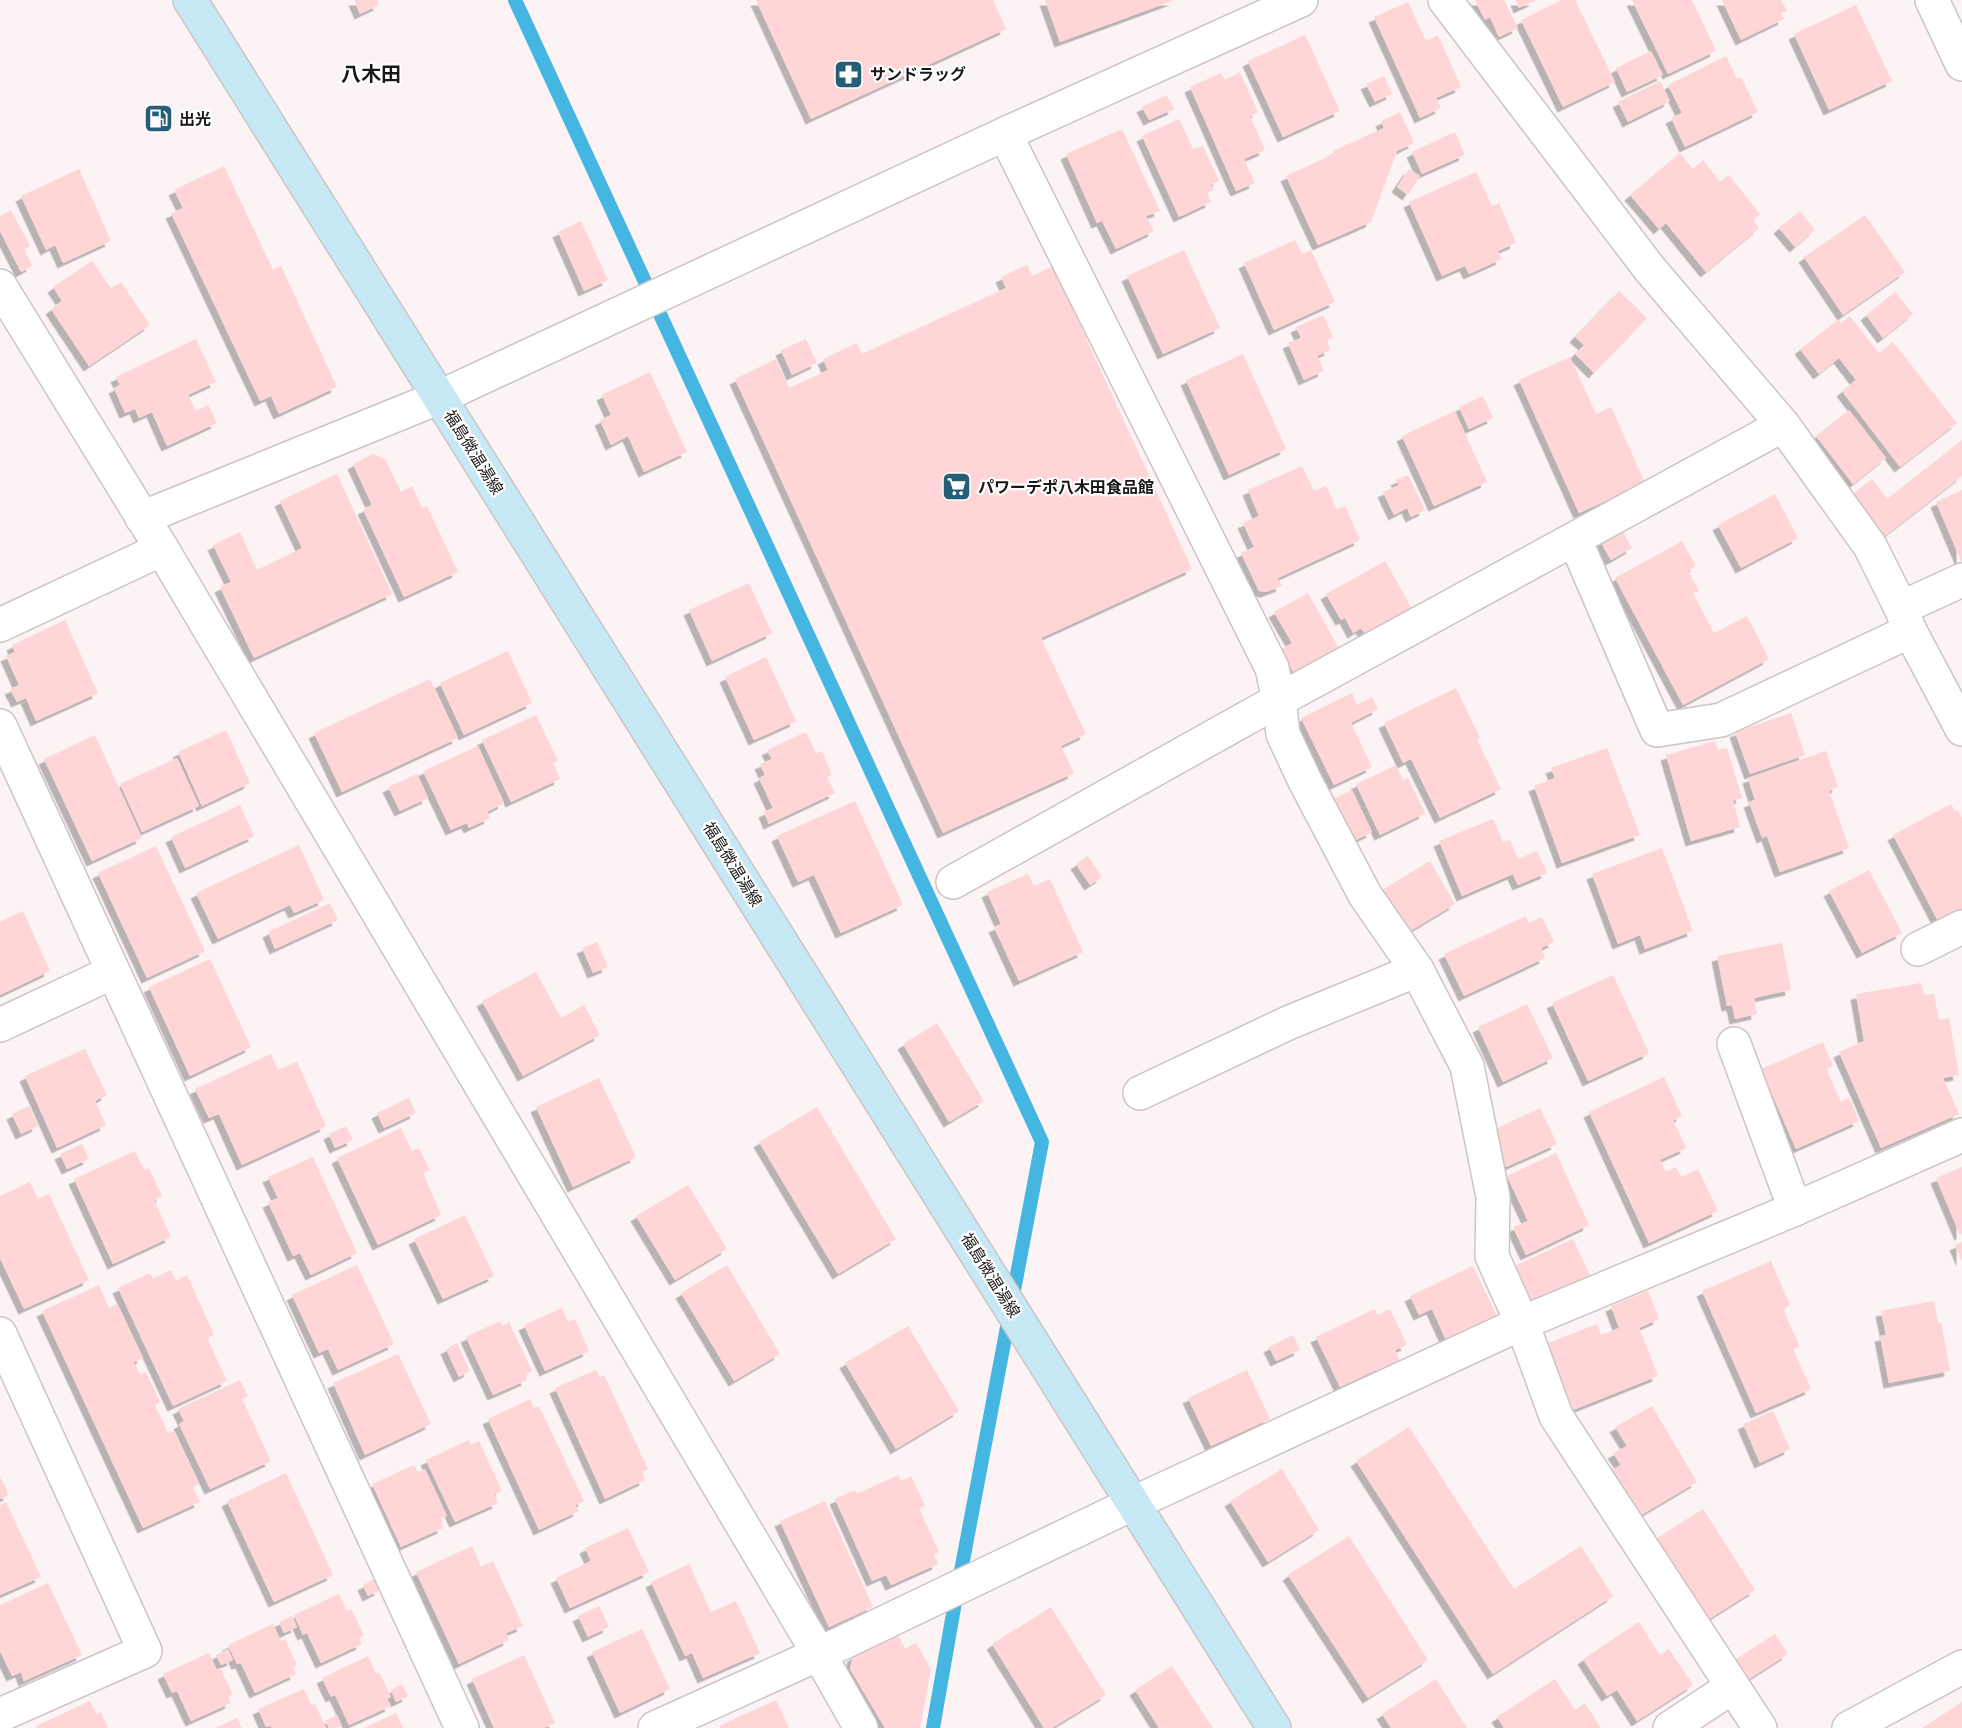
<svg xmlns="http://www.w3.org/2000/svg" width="1962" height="1728" viewBox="0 0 1962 1728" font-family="'Alegreya Sans','Noto Sans JP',sans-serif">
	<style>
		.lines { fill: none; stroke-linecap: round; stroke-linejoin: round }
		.stream { stroke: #45b5e2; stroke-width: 14 }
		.building { fill: #ffd5d7; filter: url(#shadow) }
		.street-casing { stroke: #ccc4c5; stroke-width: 36 }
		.secondary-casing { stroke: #ccc4c5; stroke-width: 36 }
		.street { stroke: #fff; stroke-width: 33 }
		.secondary { stroke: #c7e9f6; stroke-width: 33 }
		.labels { text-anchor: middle; stroke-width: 4.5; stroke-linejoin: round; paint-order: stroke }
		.poi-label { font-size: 16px; font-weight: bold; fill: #191717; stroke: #fff; text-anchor: start }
		.street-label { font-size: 16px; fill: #191717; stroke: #fff }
		.quarter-label { font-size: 20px; font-weight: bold; fill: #191717; stroke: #fff }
	</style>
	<defs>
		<filter id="shadow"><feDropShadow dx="-5.5" dy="5.5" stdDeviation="0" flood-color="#0004"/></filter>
	</defs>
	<rect width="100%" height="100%" fill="#fbf3f4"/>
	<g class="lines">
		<polyline class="stream" points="515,0 1042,1142 954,1608 933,1728"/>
	</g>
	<g class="building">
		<polygon points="354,0 377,0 379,5 360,14"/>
		<polygon points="756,0 993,0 1006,29 811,119"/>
		<polygon points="1045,0 1175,0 1060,42"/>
		<polygon points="1475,0 1504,0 1518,28 1499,37 1490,17 1485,20"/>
		<polygon points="1516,0 1536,0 1519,8"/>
		<polygon points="1562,0 1575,0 1615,82 1563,107 1521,20"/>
		<polygon points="1632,0 1692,0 1716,51 1668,74"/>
		<polygon points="1722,0 1781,0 1787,11 1781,13 1784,19 1741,40"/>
		<polygon points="1408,2 1426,41 1438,35 1461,87 1436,98 1441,108 1420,118 1374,17"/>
		<polygon points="1856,5 1892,81 1829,110 1794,34"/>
		<polygon points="1305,35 1340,111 1283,137 1248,61"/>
		<polygon points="1651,51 1663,75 1627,92 1616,68"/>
		<polygon points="1726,56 1737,79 1741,77 1758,112 1685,147 1671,118 1682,113 1668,85"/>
		<polygon points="1240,72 1258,112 1250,116 1265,150 1244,159 1255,183 1236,191 1190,87 1221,73 1225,80"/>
		<polygon points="1384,76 1392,94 1375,102 1366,84"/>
		<polygon points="1660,81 1670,101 1628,122 1618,102"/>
		<polygon points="1167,95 1174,109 1149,120 1142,107"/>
		<polygon points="1400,112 1414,143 1397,151 1371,222 1318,245 1286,176 1334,154 1333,151 1384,128 1381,121"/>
		<polygon points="1179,119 1193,149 1203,146 1219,181 1211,184 1214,190 1207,193 1211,202 1179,217 1142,136"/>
		<polygon points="1122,129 1160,211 1146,216 1154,231 1116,249 1102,221 1097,223 1066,154"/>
		<polygon points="1455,132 1465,155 1422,174 1412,152"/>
		<polygon points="1680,153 1693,169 1703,160 1720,182 1729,175 1760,214 1753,220 1759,228 1706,272 1666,223 1659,229 1630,195"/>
		<polygon points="224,166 273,270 281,266 337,387 279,414 271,396 260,401 171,213 183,208 174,190"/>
		<polygon points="79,169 111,241 63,263 55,245 46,250 21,196"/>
		<polygon points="1409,169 1420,176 1408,195 1397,187"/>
		<polygon points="1476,172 1492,206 1499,203 1516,243 1498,251 1502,259 1469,274 1465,266 1442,276 1409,202"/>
		<polygon points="11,210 30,246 24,249 32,266 21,272 0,231 0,216"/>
		<polygon points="1800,211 1815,230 1795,247 1779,228"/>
		<polygon points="1865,215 1905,272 1843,315 1804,257"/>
		<polygon points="581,221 608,280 584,291 558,232"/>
		<polygon points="1295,240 1302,254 1311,250 1335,302 1274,330 1244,263"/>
		<polygon points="1184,250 1220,328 1163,354 1127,276"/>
		<polygon points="92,261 111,288 121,282 150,325 89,366 51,309 62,301 53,287"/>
		<polygon points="1027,265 1032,276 1053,266 1192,569 1041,638 1086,734 1061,746 1074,773 943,833 735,379 776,359 789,388 828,370 823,359 857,343 862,354 1006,288 1001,277"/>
		<polygon points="1619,291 1647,318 1594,373 1575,354 1584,345 1575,337"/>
		<polygon points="1895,292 1913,314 1883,338 1866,315"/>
		<polygon points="1323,315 1333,337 1327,340 1330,350 1317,356 1324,371 1304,380 1288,343 1301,338 1296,327"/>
		<polygon points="1850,316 1879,353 1893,342 1957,423 1900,467 1842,391 1856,380 1839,358 1819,374 1800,349 1838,320 1841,323"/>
		<polygon points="196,339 216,382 188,395 196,411 208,405 217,423 167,446 152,412 139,418 135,409 125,413 114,388 120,385 116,377"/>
		<polygon points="806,339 817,363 792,375 781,350"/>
		<polygon points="1243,354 1286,449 1229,475 1186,380"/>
		<polygon points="1570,357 1596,414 1611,407 1645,483 1579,513 1519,380"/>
		<polygon points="650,372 687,452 644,472 628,436 611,445 600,420 611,415 602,395"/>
		<polygon points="1483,396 1493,418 1469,429 1459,407"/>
		<polygon points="1849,410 1886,458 1853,484 1816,436"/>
		<polygon points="1455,411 1487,482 1434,506 1402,436"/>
		<polygon points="1962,440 1962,476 1885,536 1853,494 1872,479 1887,499"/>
		<polygon points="373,454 385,459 401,492 412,486 422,508 427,506 458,572 404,597 363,509 372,505 353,464"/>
		<polygon points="1302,466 1314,491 1326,486 1337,510 1345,506 1360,540 1278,578 1282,586 1266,592 1259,591 1241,553 1254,547 1243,523 1259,516 1248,490"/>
		<polygon points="337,474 392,594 254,658 220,587 231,582 213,545 240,532 257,570 302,548 280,501"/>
		<polygon points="1408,475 1425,510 1411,517 1407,508 1394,515 1383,492 1399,485 1396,480"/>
		<polygon points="1962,490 1962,563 1936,502"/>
		<polygon points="1775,494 1798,538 1741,568 1718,525"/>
		<polygon points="1620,527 1632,548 1611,560 1599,539"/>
		<polygon points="1682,541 1696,566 1688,571 1699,591 1693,593 1714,633 1747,616 1769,659 1683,705 1615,578"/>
		<polygon points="1385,561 1415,614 1369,640 1361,628 1353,633 1345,618 1341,620 1326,594"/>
		<polygon points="749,583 772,633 712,661 689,610"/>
		<polygon points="1308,593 1342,654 1297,679 1281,649 1292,643 1274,612"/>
		<polygon points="65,620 98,693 36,721 26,698 17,702 10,689 19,685 6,656 15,652 12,645"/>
		<polygon points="508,651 532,703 464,735 440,683"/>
		<polygon points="766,657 796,721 754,740 725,677"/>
		<polygon points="430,679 458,738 342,792 314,733"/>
		<polygon points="1456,688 1480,738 1477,740 1501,789 1440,818 1411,759 1403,763 1384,723"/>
		<polygon points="1352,693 1357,705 1372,697 1378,709 1351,723 1372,767 1334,785 1301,718"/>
		<polygon points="1791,713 1805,755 1750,774 1735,732"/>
		<polygon points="536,715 558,761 553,763 560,779 511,802 482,740"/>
		<polygon points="226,730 250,783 202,806 178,752"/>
		<polygon points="806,732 816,753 822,751 832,775 827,777 835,793 769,824 764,812 773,808 759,778 765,775 760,764 772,759 767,750"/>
		<polygon points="95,735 142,838 92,861 44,759"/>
		<polygon points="1715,741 1718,750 1727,748 1742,798 1733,800 1740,827 1691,841 1666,755"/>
		<polygon points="478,746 504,803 487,812 490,818 469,828 467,823 451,830 423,771"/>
		<polygon points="1607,748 1640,835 1562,863 1534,786 1555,778 1551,768"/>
		<polygon points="1826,751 1838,787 1829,791 1849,848 1780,872 1767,836 1762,838 1749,802 1755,800 1748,778"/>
		<polygon points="177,758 199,806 142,832 120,784"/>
		<polygon points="1396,765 1403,780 1408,778 1425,813 1380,835 1356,784"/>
		<polygon points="417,774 428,798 400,811 388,787"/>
		<polygon points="1352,790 1372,832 1350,843 1329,801"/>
		<polygon points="855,801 903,905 841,933 814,875 798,882 777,836"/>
		<polygon points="1951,804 1955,811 1958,810 1962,818 1962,909 1938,921 1893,835"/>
		<polygon points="240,805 254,836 185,868 171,837"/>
		<polygon points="1493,819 1503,842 1510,840 1518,859 1537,851 1547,873 1518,885 1513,874 1462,896 1439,841"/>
		<polygon points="299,845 324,900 294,913 290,905 218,939 196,893"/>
		<polygon points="156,846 205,951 147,978 98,873"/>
		<polygon points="1662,848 1693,931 1645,949 1640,935 1618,944 1592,874"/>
		<polygon points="1088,856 1102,877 1090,885 1076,864"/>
		<polygon points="1430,861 1455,904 1407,933 1382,890"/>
		<polygon points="1869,870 1902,933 1862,953 1829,891"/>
		<polygon points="1028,874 1034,886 1050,879 1083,952 1019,981 994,927 1001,924 987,892"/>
		<polygon points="330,903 338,920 275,949 268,932"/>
		<polygon points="23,911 50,971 0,995 0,922"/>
		<polygon points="1526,916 1529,923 1542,917 1554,942 1541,948 1545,958 1464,996 1444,954"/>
		<polygon points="597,942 608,967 593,973 582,948"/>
		<polygon points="1782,943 1791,990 1754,998 1757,1014 1735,1019 1732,1005 1727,1006 1717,956"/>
		<polygon points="210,959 251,1047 190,1076 149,987"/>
		<polygon points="536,972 561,1018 584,1005 600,1035 523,1076 482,1001"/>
		<polygon points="1613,975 1649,1053 1588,1081 1552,1003"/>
		<polygon points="1921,983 1924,995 1934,994 1939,1020 1949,1018 1959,1075 1943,1078 1959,1114 1881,1148 1839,1052 1864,1041 1856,994"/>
		<polygon points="1527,1004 1553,1058 1503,1082 1478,1027"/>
		<polygon points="937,1023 984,1101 949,1122 903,1044"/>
		<polygon points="1823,1042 1833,1066 1826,1069 1841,1102 1849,1098 1859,1121 1796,1149 1761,1069"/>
		<polygon points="85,1049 107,1095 95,1101 106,1125 57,1148 25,1076"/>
		<polygon points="271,1054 278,1070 297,1062 326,1126 242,1165 219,1114 209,1118 195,1089"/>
		<polygon points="1664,1077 1682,1116 1673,1120 1686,1148 1660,1160 1666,1172 1676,1167 1681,1177 1698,1169 1718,1211 1649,1243 1589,1112"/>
		<polygon points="599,1078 636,1157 573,1187 536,1107"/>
		<polygon points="409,1098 416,1113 384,1128 377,1113"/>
		<polygon points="29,1106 38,1126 21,1134 12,1114"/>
		<polygon points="817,1107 896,1239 838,1274 759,1142"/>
		<polygon points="1540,1108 1557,1144 1506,1167 1489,1132"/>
		<polygon points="346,1126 353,1140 335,1148 329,1134"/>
		<polygon points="401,1128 412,1151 419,1148 430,1170 423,1173 441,1215 378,1245 337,1158"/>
		<polygon points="82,1144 89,1159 67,1169 60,1154"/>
		<polygon points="135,1151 144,1170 149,1168 162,1196 154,1200 171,1237 113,1264 74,1179"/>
		<polygon points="1556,1153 1589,1225 1526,1255 1513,1227 1528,1221 1507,1176"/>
		<polygon points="313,1157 357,1253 311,1275 300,1253 293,1256 268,1202 278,1198 268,1177"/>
		<polygon points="1962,1167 1962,1234 1960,1235 1936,1178"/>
		<polygon points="30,1182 38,1199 49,1194 89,1280 24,1309 0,1258 0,1196"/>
		<polygon points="688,1185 727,1249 675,1280 636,1216"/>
		<polygon points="465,1215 494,1276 443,1299 414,1239"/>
		<polygon points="1573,1239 1591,1278 1532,1305 1514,1266"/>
		<polygon points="1962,1242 1962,1261 1955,1245"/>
		<polygon points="1771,1261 1790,1305 1783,1309 1800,1347 1793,1349 1811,1389 1756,1413 1702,1291"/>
		<polygon points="357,1265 394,1344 338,1370 328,1349 319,1353 292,1295"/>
		<polygon points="727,1265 780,1354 734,1381 681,1293"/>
		<polygon points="1473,1266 1497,1316 1446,1340 1432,1309 1419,1315 1410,1296"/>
		<polygon points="171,1270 176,1281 187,1275 214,1335 207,1338 227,1381 173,1406 118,1288 150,1273 153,1279"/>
		<polygon points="99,1285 109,1308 117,1304 143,1358 134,1362 140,1374 146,1372 160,1402 155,1405 168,1433 174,1431 199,1484 193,1487 200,1502 143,1528 42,1311"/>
		<polygon points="1648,1291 1659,1319 1639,1328 1658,1376 1573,1410 1546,1344 1597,1324 1601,1335 1619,1328 1611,1306"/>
		<polygon points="1934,1301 1938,1323 1941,1322 1950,1371 1889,1383 1880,1336 1886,1335 1881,1311"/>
		<polygon points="562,1308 568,1322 575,1319 589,1351 545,1371 524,1325"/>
		<polygon points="1375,1309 1377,1315 1390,1309 1407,1345 1395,1350 1402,1365 1378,1376 1376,1370 1340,1387 1316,1337"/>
		<polygon points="500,1321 502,1326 509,1322 532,1371 525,1374 527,1380 493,1395 466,1337"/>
		<polygon points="908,1326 959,1411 896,1449 845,1363"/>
		<polygon points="1293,1335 1300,1350 1276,1361 1269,1347"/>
		<polygon points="457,1343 470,1371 459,1377 446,1349"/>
		<polygon points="398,1354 431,1424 365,1455 333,1383"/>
		<polygon points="596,1370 600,1377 604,1375 648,1469 642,1472 645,1480 605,1499 555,1388"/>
		<polygon points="1247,1370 1270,1419 1211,1446 1188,1398"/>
		<polygon points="240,1380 248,1396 242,1399 271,1461 210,1489 179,1424 184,1421 178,1409"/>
		<polygon points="530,1399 534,1408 539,1406 584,1501 575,1505 579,1511 539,1530 488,1419"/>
		<polygon points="1652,1406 1697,1482 1638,1517 1610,1471 1621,1465 1613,1453 1627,1446 1615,1427"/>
		<polygon points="1773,1411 1790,1449 1760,1463 1743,1424"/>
		<polygon points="1409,1427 1514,1589 1581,1546 1613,1596 1493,1674 1356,1461"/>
		<polygon points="469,1440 471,1445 479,1441 502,1491 494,1495 498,1503 455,1522 426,1460"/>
		<polygon points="414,1465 418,1472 425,1469 447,1516 440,1519 443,1528 401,1547 372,1484"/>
		<polygon points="1282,1469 1319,1530 1268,1562 1230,1501"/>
		<polygon points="286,1473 333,1575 274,1602 227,1501"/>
		<polygon points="898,1475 901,1481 911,1476 925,1506 919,1508 939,1552 934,1555 938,1564 891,1585 886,1575 872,1581 835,1499 855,1490 857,1494"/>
		<polygon points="0,1476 9,1495 0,1499"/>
		<polygon points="825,1501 873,1607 829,1627 780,1521"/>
		<polygon points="6,1502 41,1577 0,1595 0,1505"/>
		<polygon points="1703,1509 1755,1590 1706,1621 1654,1540"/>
		<polygon points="628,1528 649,1572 570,1608 556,1578 591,1561 585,1548"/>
		<polygon points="1349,1536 1428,1660 1368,1698 1288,1575"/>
		<polygon points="472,1546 481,1567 493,1561 523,1626 506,1633 509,1640 459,1664 416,1572"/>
		<polygon points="689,1564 711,1612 736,1601 760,1653 703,1678 692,1653 685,1656 651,1582"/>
		<polygon points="375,1579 380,1590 368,1596 363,1585"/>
		<polygon points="48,1583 82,1655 24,1681 21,1672 12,1676 0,1651 0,1605"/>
		<polygon points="339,1594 347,1611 351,1609 364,1635 359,1638 362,1644 321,1663 307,1633 303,1635 294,1615"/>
		<polygon points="599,1606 609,1627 588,1637 578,1616"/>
		<polygon points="1051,1607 1106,1695 1052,1728 1044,1728 992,1644"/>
		<polygon points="292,1616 297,1627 284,1633 279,1622"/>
		<polygon points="1639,1622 1660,1655 1669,1649 1693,1685 1637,1721 1617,1690 1607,1696 1583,1659"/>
		<polygon points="273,1624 281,1641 285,1639 297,1665 293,1667 296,1674 255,1693 241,1663 237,1664 228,1645"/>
		<polygon points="642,1629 670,1689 620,1713 592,1652"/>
		<polygon points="896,1631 905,1649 916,1643 931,1669 920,1728 885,1728 850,1669 853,1656"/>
		<polygon points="1775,1634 1788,1654 1746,1681 1733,1661"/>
		<polygon points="228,1649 233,1660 221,1665 216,1655"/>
		<polygon points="209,1653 217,1670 220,1668 233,1695 228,1696 231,1703 191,1721 177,1691 172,1693 163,1674"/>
		<polygon points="524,1655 555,1723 544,1728 494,1728 472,1679"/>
		<polygon points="368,1656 376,1674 379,1672 391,1697 387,1699 391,1706 349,1725 335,1695 331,1697 322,1678"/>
		<polygon points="1172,1666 1213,1728 1159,1728 1135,1690"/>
		<polygon points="1436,1679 1467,1728 1391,1728 1382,1714"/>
		<polygon points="1555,1679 1575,1710 1585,1703 1601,1728 1504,1728 1497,1717"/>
		<polygon points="402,1684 408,1696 396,1702 391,1690"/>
		<polygon points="304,1689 311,1705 315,1704 326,1728 272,1728 271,1726 266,1727 258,1709"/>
		<polygon points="776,1700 789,1728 720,1728 719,1726"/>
		<polygon points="90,1701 96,1714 101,1712 108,1728 37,1728 36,1726"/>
		<polygon points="1962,1702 1962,1728 1922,1728"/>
		<polygon points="396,1713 403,1728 364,1728"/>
		<polygon points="337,1715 342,1727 329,1728 325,1721"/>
		<polygon points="237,1718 242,1728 215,1728"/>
	</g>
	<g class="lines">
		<defs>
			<g id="street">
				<polyline points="1445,0 1649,268 1783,425 1870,546 1901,608 1910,631 1962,729"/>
				<polyline points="1932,0 1962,64"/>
				<polyline points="0,286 162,549 819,1654 861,1728"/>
				<polyline points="142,518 440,397 1005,134 1301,0"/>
				<polyline points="1575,540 1657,730 1721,720 1910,631"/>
				<polyline points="1901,608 1962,580"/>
				<polyline points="0,625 162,549"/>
				<polyline points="0,726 462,1728"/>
				<polyline points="953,882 1279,700 1783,425"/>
				<polyline points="1918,949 1962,927"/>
				<polyline points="0,1025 113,972"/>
				<polyline points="1734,1044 1795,1209"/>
				<polyline points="1140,1093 1288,1023 1417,970"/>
				<polyline points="0,1334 145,1651 0,1715"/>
				<polyline points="655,1728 819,1654 1134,1503 1522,1323 1492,1256 1493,1197 1467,1066 1417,970 1365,895 1305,781 1283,734 1279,700 1272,668 1005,134"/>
				<polyline points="1670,1728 1732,1687"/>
				<polyline points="1760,1728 1556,1416 1522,1323 1795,1209 1962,1135"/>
				<polyline points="1849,1728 1962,1667"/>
			</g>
			<polyline id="secondary" points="190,0 1274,1728"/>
		</defs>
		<use href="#street" class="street-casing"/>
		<use href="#secondary" class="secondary-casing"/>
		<use href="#street" class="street"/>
		<use href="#secondary" class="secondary"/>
	</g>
	<defs>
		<symbol id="pharmacy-square" viewBox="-11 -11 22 22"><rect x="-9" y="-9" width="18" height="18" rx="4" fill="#245f77" stroke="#fff"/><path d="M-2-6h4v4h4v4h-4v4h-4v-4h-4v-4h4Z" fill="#fff"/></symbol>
		<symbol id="fuel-square" viewBox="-11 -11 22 22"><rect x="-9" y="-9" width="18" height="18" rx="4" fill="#245f77" stroke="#fff"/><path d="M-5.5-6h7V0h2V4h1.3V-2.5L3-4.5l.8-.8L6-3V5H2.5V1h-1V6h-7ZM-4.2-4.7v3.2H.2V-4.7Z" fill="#fff"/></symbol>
		<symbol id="supermarket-square" viewBox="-11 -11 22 22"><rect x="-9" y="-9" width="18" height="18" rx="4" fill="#245f77" stroke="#fff"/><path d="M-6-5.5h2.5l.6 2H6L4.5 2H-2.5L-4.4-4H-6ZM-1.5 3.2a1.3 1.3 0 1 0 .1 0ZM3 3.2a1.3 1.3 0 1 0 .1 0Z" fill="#fff"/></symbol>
	</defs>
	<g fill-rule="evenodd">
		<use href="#pharmacy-square" x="832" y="58" width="33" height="33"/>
		<use href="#fuel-square" x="142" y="102" width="33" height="33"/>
		<use href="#supermarket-square" x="940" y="470" width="33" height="33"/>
	</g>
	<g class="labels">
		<g class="poi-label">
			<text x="870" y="80">サンドラッグ</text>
			<text x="179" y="125">出光</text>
			<text x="978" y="493">パワーデポ八木田食品館</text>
		</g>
		<g class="street-label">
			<text transform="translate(474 452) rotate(58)" y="6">福島微温湯線</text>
			<text transform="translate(733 864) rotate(58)" y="6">福島微温湯線</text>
			<text transform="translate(991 1275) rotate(58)" y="6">福島微温湯線</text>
		</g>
		<g class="quarter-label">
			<text x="371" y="81">八木田</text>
		</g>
	</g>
</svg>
